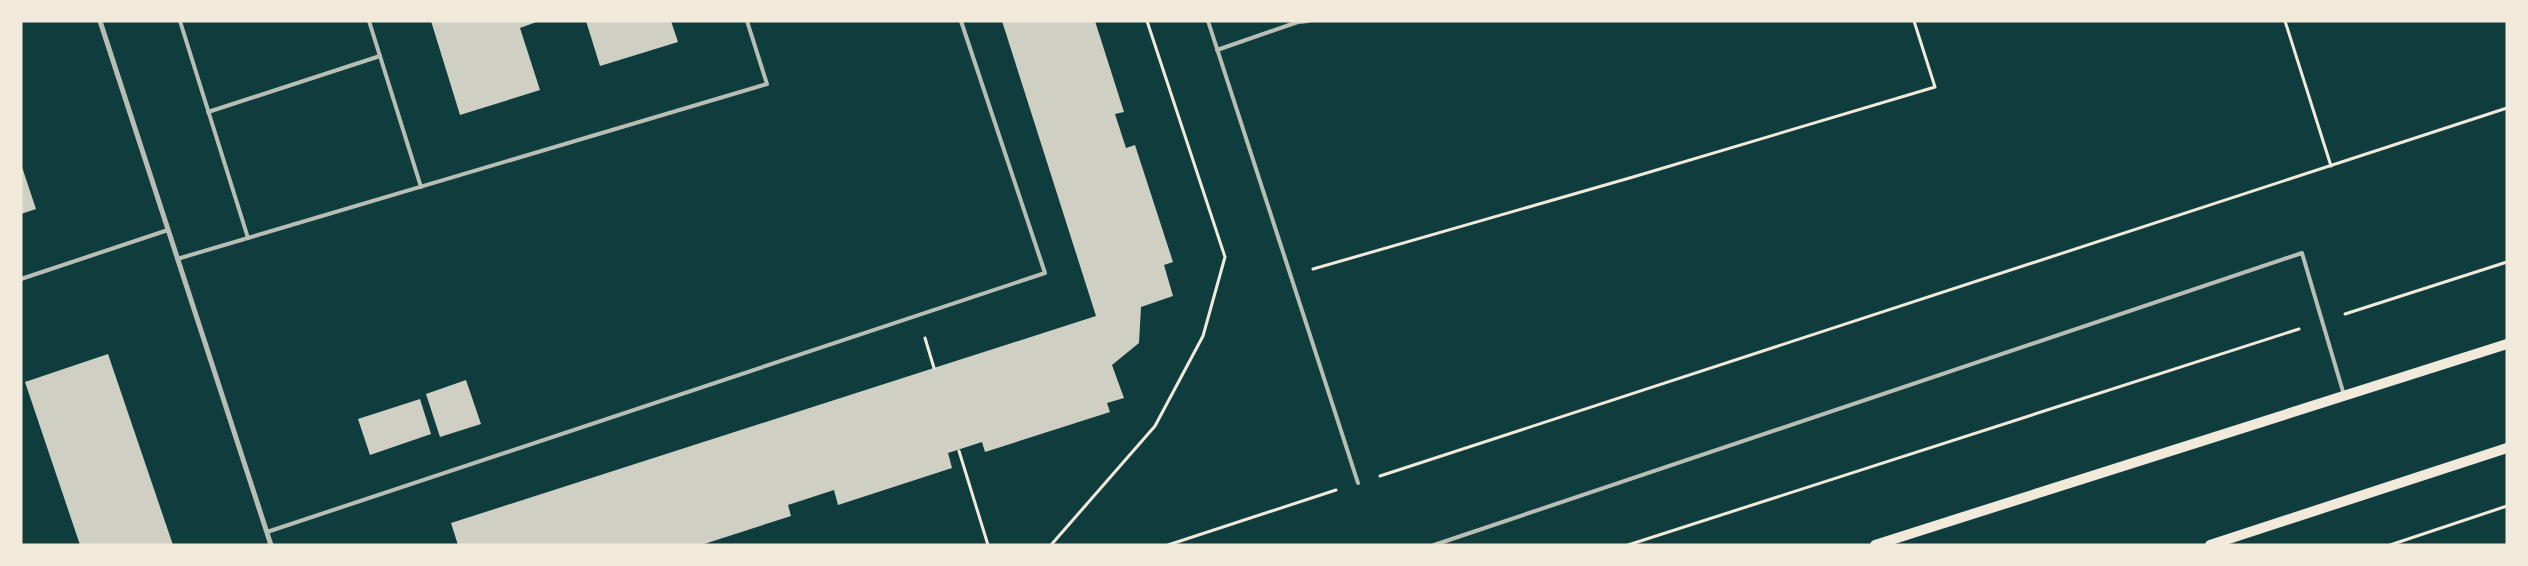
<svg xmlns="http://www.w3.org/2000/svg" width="2528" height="566" viewBox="0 0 2528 566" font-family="Helvetica,sans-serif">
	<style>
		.building { fill: #cfcfc3 }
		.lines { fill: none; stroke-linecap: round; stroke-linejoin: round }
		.path { stroke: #f1e9da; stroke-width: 3 }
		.service { stroke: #b8beb3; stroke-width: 4 }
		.minor { stroke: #b8beb3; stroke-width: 5 }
		.secondary { stroke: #f1e9da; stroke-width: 10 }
	</style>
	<rect width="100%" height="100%" fill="#0f3d3e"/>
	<g class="building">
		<polygon points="431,21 539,21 520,28 540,90 460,115"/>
		<polygon points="586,21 671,21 678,42 600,66"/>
		<polygon points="1002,21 1095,21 1124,112 1115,114 1126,148 1135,145 1173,262 1164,265 1173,296 1141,307 1139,343 1112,365 1124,398 1107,403 1110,412 985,452 982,442 948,453 952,468 838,505 834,490 788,505 791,516 701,545 458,545 451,523 1096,316"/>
		<polygon points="21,164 36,209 21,214"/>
		<polygon points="108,354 173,545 80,545 25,382"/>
		<polygon points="466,380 481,424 440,437 426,394"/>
		<polygon points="420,399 431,434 370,455 358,419"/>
	</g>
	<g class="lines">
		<g class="path">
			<polyline points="2285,21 2331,166"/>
			<polyline points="1313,269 1633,177 1935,87 1914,21"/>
			<polyline points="2345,314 2507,262"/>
			<polyline points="925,338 934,368"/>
			<polyline points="959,451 988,545"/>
			<polyline points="1380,476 2507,108"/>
			<polyline points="1051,545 1155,426 1203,336 1225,257 1147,21"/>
			<polyline points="1168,545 1336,490"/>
			<polyline points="1628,545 2299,329"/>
			<polyline points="2390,545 2507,506"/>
		</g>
		<g class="service">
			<polyline points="180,21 248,238"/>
			<polyline points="369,21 421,187"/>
			<polyline points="1208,21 1358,483"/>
			<polyline points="1217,50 1298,22 1308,21"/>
			<polyline points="208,112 380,56"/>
			<polyline points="177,259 767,84 747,21"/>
			<polyline points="21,279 168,230"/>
			<polyline points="267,532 1045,273 961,21"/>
			<polyline points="1434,545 2302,253 2344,395"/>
		</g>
		<polyline class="minor" points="100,21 271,545"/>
		<g class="secondary">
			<polyline points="1875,545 2507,344"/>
			<polyline points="2210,545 2507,448"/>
		</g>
	</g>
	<rect width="2528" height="566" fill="none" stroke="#f1e9da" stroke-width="45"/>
</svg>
